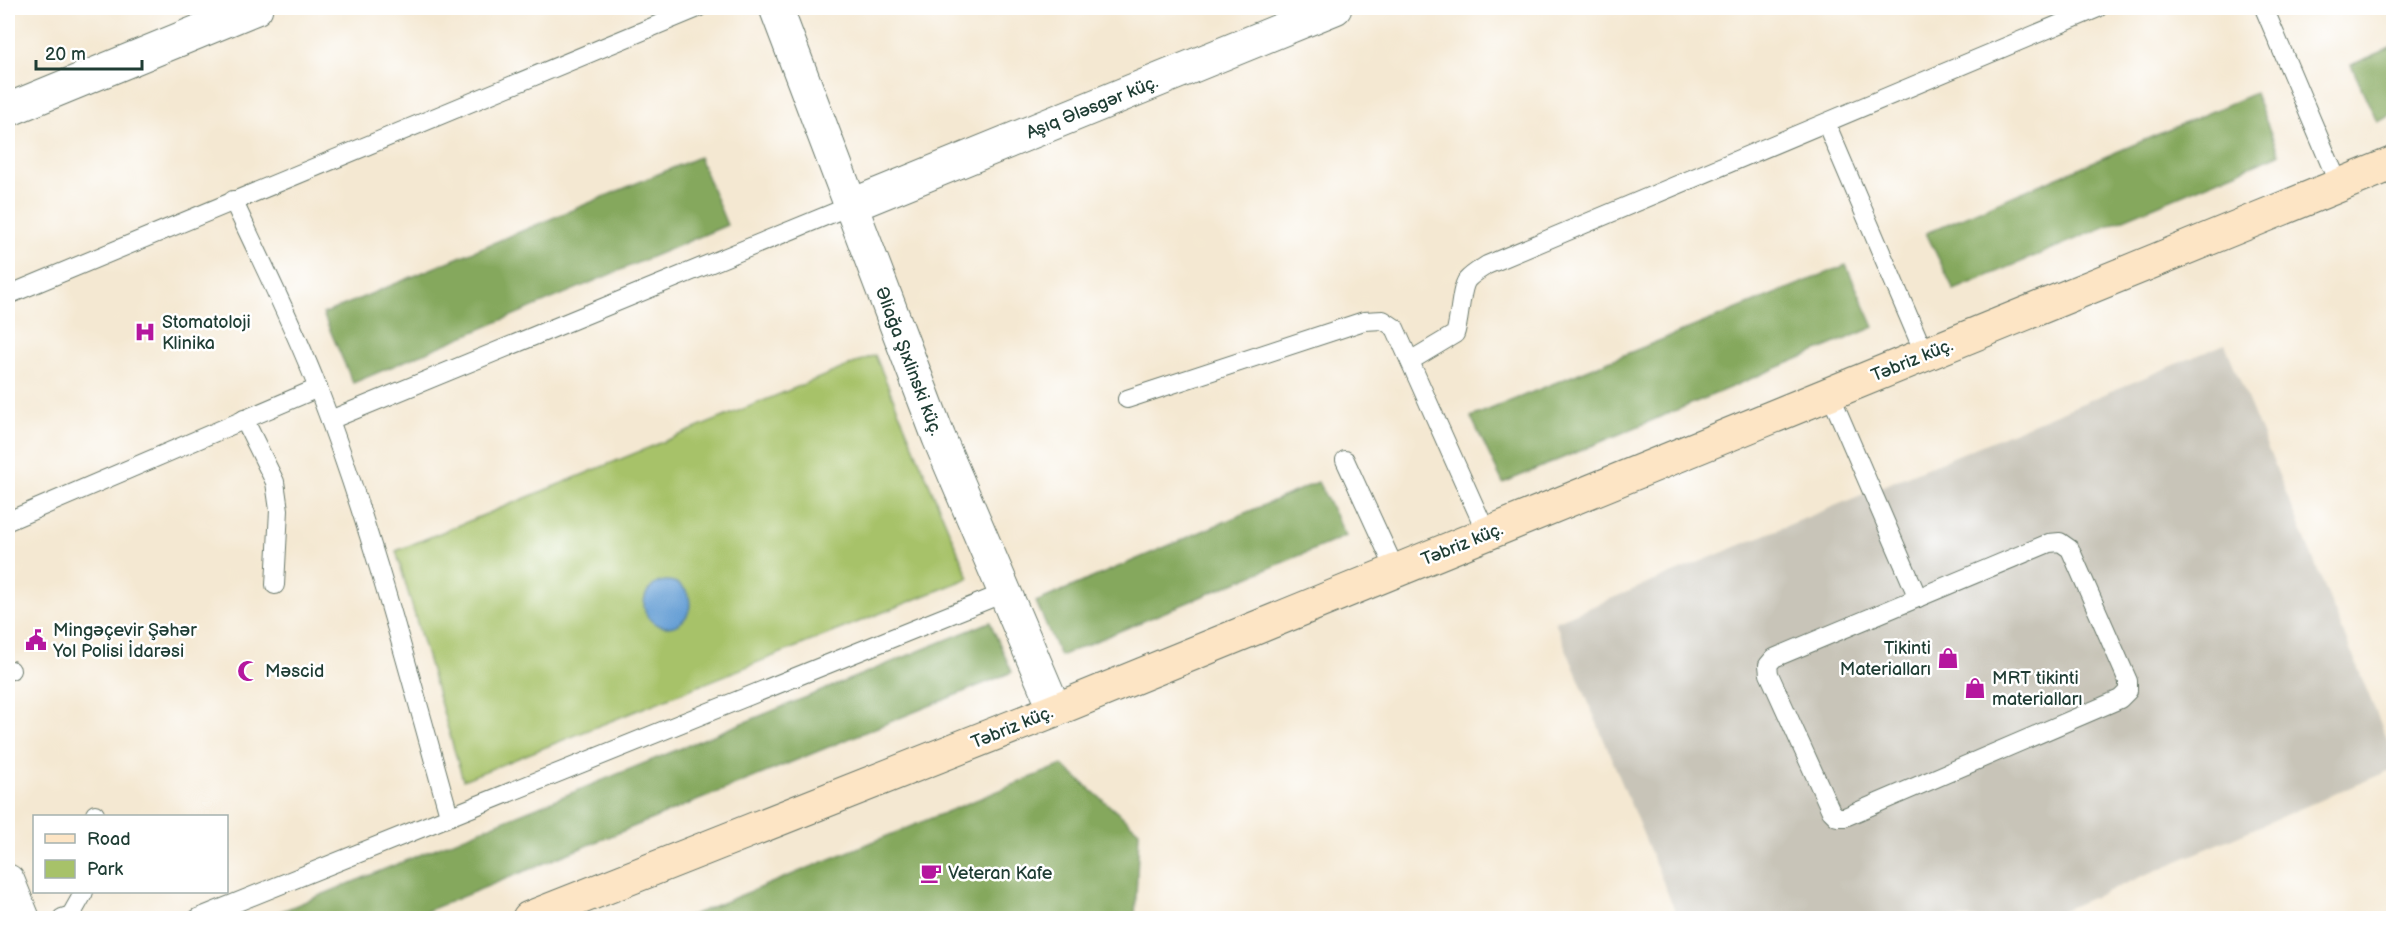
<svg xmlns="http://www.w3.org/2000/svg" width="2401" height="926" viewBox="0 0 2401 926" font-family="'Balsamiq Sans',sans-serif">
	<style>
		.industrial { fill: #c8c4b8 }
		.green { fill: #a7c269; stroke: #63804e; stroke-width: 1.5 }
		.forest { fill: #85a85d; stroke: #527248; stroke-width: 1.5 }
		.water { fill: #659ed4; stroke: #426e84; stroke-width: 1.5 }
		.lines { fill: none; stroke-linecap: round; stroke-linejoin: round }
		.lane-casing { stroke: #6a796b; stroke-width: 20 }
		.street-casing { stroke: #6a796b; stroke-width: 35 }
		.secondary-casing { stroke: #6a796b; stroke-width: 35 }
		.lane { stroke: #fff; stroke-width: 18 }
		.street { stroke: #fff; stroke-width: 33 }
		.secondary { stroke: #fde5c5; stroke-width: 33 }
		.labels { text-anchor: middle; stroke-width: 5; stroke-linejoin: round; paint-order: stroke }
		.street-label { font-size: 18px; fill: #1f3d34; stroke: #fff }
		.poi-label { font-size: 18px; fill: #1f3d34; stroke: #fff; text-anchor: start }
	</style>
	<rect width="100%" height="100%" fill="#fff"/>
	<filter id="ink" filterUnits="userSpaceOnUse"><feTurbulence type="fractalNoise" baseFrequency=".0167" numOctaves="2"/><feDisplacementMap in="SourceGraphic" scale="12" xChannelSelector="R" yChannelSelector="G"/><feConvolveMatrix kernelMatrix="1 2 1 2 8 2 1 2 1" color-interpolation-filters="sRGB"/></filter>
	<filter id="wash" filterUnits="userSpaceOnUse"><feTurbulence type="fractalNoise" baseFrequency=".008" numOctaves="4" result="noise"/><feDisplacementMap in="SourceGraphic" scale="24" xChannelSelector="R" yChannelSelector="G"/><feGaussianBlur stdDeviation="1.35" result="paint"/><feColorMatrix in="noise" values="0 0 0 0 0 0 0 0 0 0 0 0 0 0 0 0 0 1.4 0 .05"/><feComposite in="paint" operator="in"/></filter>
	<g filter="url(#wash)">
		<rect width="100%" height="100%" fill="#f4e8d2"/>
		<polygon class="industrial" points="2225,344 2393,754 2393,769 2045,918 1678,918 1555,622"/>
		<polygon class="green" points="875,355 969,578 463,780 396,551"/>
		<g class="forest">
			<polygon points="2393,47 2393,115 2377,122 2351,65"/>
			<polygon points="2255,93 2279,154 1954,290 1926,233"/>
			<polygon points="699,157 727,225 353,383 323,314"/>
			<polygon points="1846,265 1874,327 1503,483 1471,417"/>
			<polygon points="1318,482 1346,536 1060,656 1036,602"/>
			<polygon points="990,622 1012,672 410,918 265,918"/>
			<polygon points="1062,765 1139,831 1135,918 685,918"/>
		</g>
		<circle class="water" cx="667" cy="604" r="23"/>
	</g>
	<g filter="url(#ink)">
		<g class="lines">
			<defs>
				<g id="lane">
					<polyline points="2264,8 2339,185"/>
					<polyline points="1826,123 1925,355"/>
					<path d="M233 200C262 263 294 326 319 391 372 529 409 673 449 815"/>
					<polyline points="8,295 698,8"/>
					<path d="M1410 361 1455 334C1460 321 1460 290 1467 280 1472 274 1481 269 1487 265L2098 8"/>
					<polyline points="1830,394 1918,598"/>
					<polyline points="1127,399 1364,321 1383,320 1395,328 1487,534"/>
					<polyline points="244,419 275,482 279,510 275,585"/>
					<polyline points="330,420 850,206"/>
					<polyline points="1345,460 1396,571"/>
					<polyline points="8,521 318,388"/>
					<polygon points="2060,542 2070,549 2128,681 2128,691 2120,699 1845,817 1837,817 1831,811 1769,674 1768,665 1774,658 2049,543"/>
					<polyline points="8,671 11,670"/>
					<polyline points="95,816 95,814"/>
					<polyline points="62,918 71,915 84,892"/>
					<polyline points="198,918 1004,593"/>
				</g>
				<g id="street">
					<polyline points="776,8 939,438 1055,710"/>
					<polyline points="8,110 256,8"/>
					<polyline points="850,206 1335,8"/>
					<polyline points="8,881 23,918"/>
				</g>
				<polyline id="secondary" points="529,918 1055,710 2394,163"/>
			</defs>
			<use href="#lane" class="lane-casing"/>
			<use href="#street" class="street-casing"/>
			<use href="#secondary" class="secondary-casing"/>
			<use href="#lane" class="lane"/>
			<use href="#street" class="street"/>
			<use href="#secondary" class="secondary"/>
		</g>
	</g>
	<defs>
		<symbol id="hospital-bare" viewBox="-9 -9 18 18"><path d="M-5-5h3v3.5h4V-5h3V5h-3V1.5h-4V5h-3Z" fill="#b5179e" stroke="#fff" stroke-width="2.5" paint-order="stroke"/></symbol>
		<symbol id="civic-bare" viewBox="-9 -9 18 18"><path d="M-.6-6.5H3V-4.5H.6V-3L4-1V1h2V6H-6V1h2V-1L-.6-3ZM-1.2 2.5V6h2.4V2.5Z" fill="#b5179e" stroke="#fff" stroke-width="2.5" paint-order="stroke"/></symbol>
		<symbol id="shop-bare" viewBox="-9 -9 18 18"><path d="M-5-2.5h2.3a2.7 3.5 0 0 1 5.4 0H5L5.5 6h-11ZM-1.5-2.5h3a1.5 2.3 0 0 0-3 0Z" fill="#b5179e" stroke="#fff" stroke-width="2.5" paint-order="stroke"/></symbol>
		<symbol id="mosque-bare" viewBox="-9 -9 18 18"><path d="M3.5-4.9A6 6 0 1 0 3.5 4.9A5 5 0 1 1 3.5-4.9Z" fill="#b5179e" stroke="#fff" stroke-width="2.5" paint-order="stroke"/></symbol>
		<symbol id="cafe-bare" viewBox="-9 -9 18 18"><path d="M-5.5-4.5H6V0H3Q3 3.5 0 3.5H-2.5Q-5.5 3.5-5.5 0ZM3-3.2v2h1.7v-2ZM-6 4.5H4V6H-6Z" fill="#b5179e" stroke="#fff" stroke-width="2.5" paint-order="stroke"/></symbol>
	</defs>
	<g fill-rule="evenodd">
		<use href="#hospital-bare" x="130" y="317" width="30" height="30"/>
		<use href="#civic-bare" x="21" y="625" width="30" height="30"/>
		<use href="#shop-bare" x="1933" y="643" width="30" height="30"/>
		<use href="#mosque-bare" x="233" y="656" width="30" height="30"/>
		<use href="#shop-bare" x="1960" y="673" width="30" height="30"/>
		<use href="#cafe-bare" x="916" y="858" width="30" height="30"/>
	</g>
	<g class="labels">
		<g class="street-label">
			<text transform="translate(1092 107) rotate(-22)" y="6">Aşıq Ələsgər küç.</text>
			<text transform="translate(1912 360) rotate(-22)" y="6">Təbriz küç.</text>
			<text transform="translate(909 361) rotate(69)" y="6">Əliağa Şıxlinski küç.</text>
			<text transform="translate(1462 544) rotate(-22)" y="6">Təbriz küç.</text>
			<text transform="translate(1012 727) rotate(-22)" y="6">Təbriz küç.</text>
		</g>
		<g class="poi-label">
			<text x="162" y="328">Stomatoloji<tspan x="162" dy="21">Klinika</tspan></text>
			<text x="53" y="636">Mingəçevir Şəhər<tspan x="53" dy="21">Yol Polisi İdarəsi</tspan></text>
			<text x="1931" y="654" text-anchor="end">Tikinti<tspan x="1931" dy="21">Materialları</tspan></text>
			<text x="265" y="677">Məscid</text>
			<text x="1992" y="684">MRT tikinti<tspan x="1992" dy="21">materialları</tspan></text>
			<text x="948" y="879">Veteran Kafe</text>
		</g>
	</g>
	<rect width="2401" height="926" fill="none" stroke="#fff" stroke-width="30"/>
	<rect x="33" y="815" width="195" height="78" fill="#ffffff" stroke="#a5b1ae" stroke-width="1.5"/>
	<rect x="45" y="834" width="30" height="9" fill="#fde5c5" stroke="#a5b1ae" stroke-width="1.5"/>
	<text x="87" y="845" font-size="18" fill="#1f3d34">Road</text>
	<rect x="45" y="860" width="30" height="18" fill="#a7c269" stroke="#a5b1ae" stroke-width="1.5"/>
	<text x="87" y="875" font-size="18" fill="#1f3d34">Park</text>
	<path d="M36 60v9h106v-9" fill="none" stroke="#1f3d34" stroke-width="3"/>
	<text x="45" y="60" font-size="18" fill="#1f3d34" stroke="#ffffff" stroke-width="4.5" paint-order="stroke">20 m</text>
</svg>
